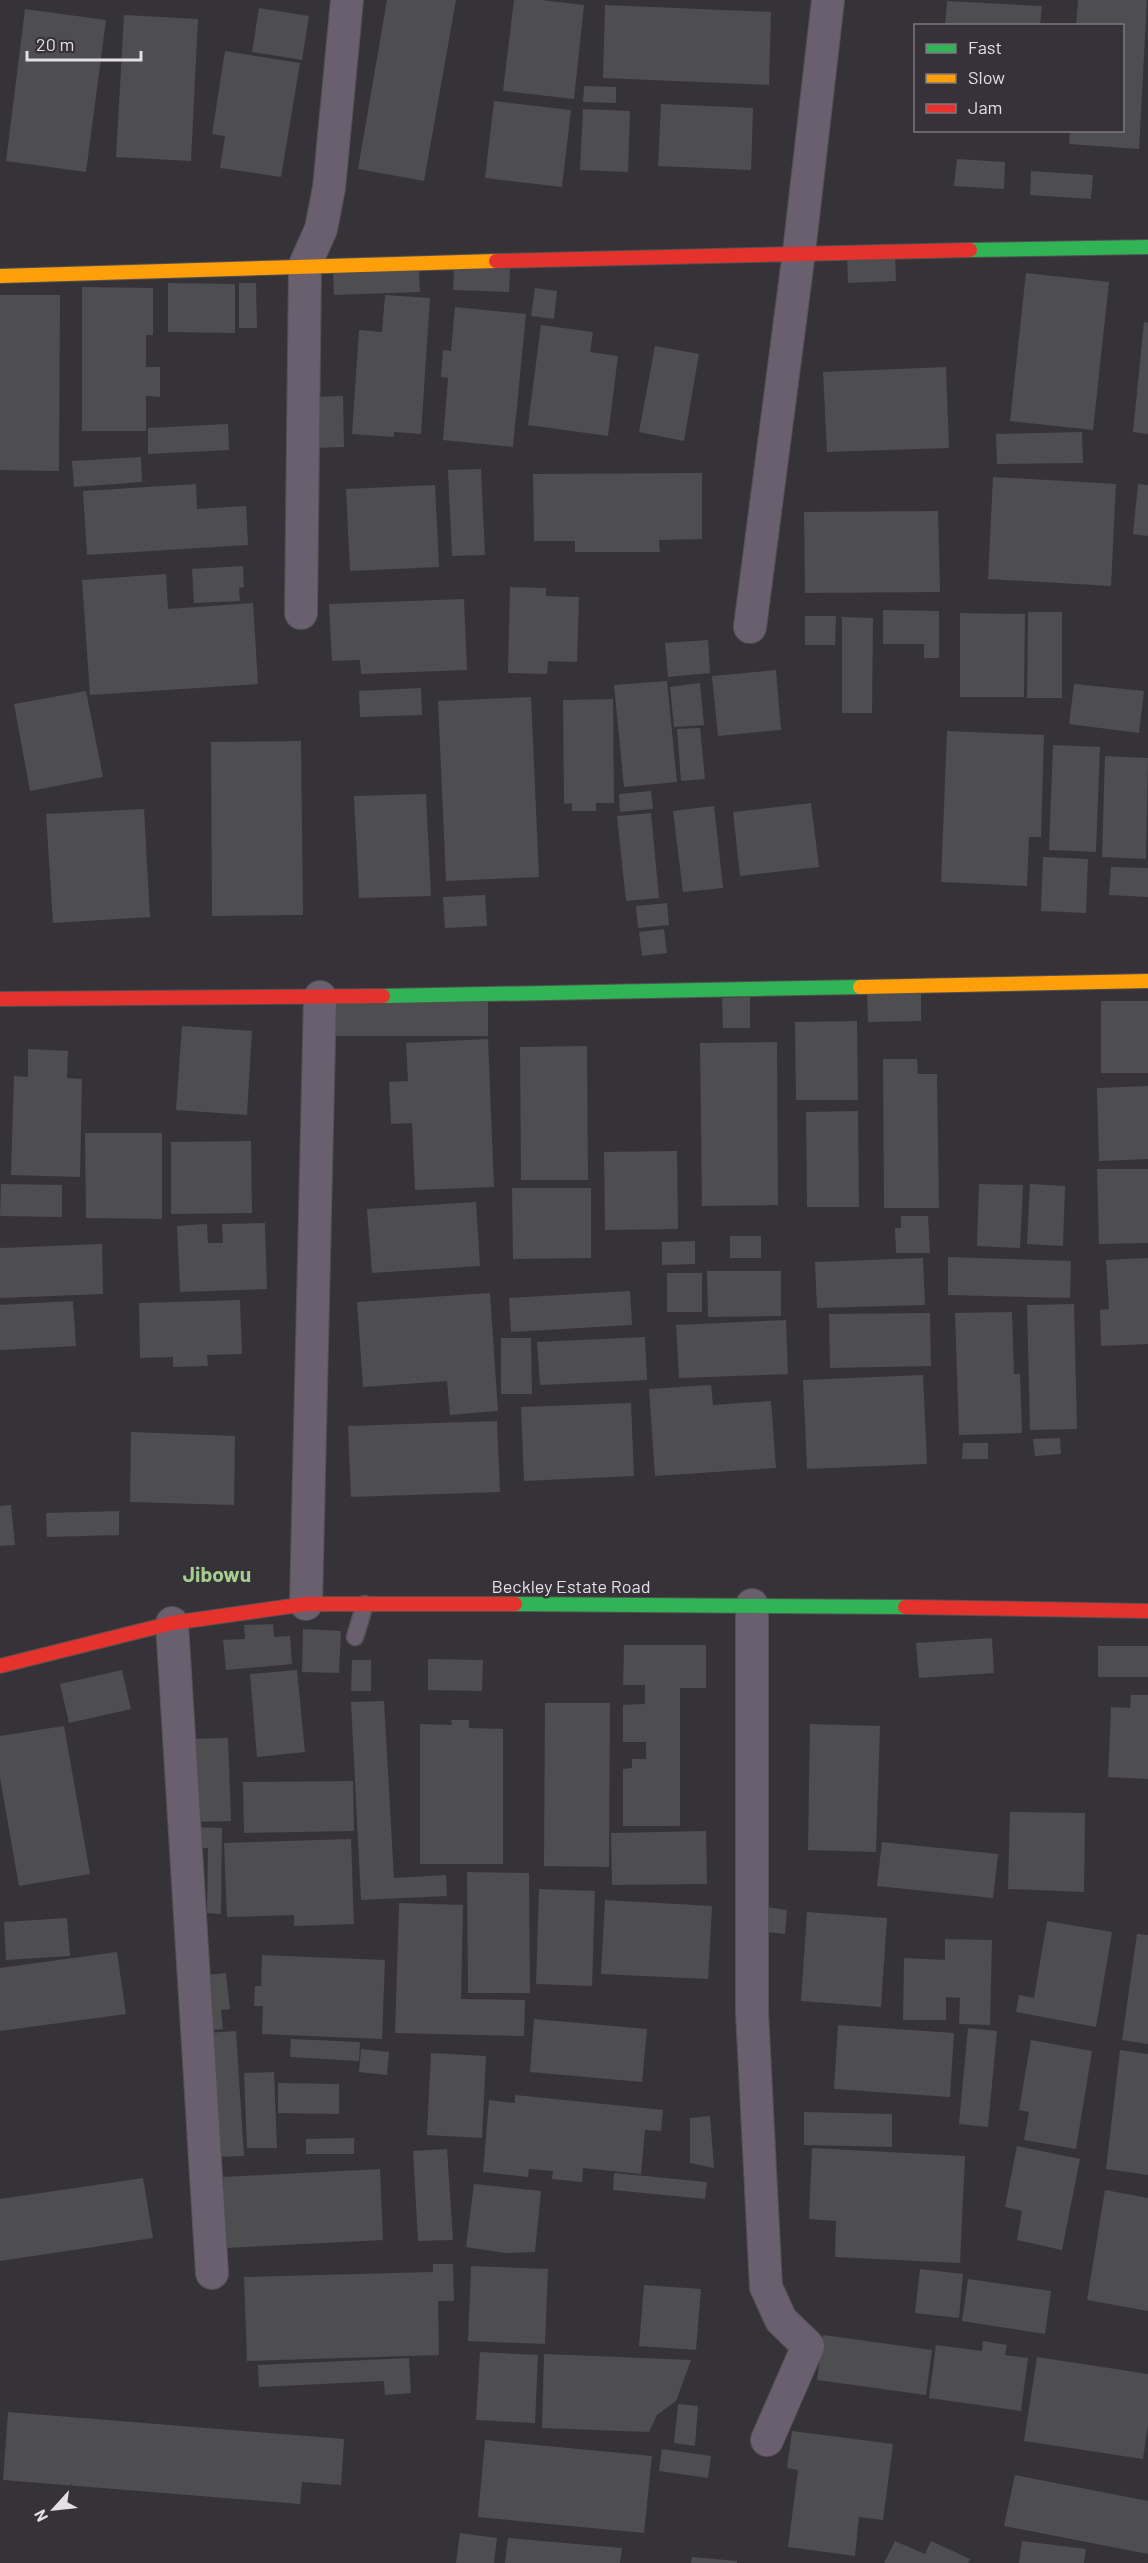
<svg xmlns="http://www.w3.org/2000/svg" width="1148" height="2563" viewBox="0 0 1148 2563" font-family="Barlow,sans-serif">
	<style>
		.building { fill: #4e4d50 }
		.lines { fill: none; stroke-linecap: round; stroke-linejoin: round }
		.lane-casing { stroke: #525053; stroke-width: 19 }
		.street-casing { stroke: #525053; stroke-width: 34 }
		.fast-casing { stroke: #525053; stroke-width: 16 }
		.slow-casing { stroke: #525053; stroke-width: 16 }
		.jam-casing { stroke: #525053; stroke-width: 16 }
		.lane { stroke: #6a5f6e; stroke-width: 16 }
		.street { stroke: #6a5f6e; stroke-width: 32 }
		.fast { stroke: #30b455; stroke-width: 14 }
		.slow { stroke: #ff9f0a; stroke-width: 14 }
		.jam { stroke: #e5322d; stroke-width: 14 }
		.labels { text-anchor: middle; stroke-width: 5; stroke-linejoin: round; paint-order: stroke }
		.street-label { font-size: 18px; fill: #e3e0e5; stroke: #373239 }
		.quarter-label { font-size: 21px; font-weight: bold; fill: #a3ce8d; stroke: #373239 }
	</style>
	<rect width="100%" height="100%" fill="#363338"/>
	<g class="building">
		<polygon points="387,0 456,0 424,181 358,169"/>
		<polygon points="514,0 541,0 584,5 574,99 503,91"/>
		<polygon points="1078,0 1147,0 1139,149 1069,144 1070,130 1122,130 1122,26 1076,26"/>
		<polygon points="947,1 1042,6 1040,26 945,26"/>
		<polygon points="605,5 771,12 769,85 603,78"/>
		<polygon points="259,8 309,16 302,60 252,52"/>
		<polygon points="25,9 106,20 86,172 6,161"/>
		<polygon points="124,15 198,19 191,161 116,157"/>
		<polygon points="225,51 300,63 281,177 220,168 225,136 212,134"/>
		<polygon points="584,86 616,87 616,103 583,102"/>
		<polygon points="494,101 571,110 562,187 485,178"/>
		<polygon points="661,104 753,108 751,170 658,166"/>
		<polygon points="583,109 630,111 628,172 580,170"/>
		<polygon points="957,159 1005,162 1004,189 954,186"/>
		<polygon points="1031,171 1093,175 1091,199 1030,195"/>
		<polygon points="895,255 896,281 848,283 847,257"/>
		<polygon points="454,267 510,269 509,292 453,290"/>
		<polygon points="419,270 420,292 334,295 333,273"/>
		<polygon points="1026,273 1109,282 1093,430 1010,421"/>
		<polygon points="168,283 235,284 235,333 168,332"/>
		<polygon points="239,283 256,283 257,328 239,328"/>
		<polygon points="82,287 153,288 153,335 146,335 146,367 160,367 160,397 146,396 146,431 82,431"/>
		<polygon points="535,288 557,291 554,319 531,316"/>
		<polygon points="0,295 60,295 59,471 0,470"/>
		<polygon points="385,295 430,298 421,434 394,432 394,437 352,434 359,330 382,332"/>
		<polygon points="455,307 526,314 513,447 443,440 448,378 441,377 443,350 451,351"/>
		<polygon points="1144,322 1148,323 1148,434 1133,432"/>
		<polygon points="541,325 593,332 590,352 618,356 608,436 528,425"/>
		<polygon points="655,346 699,354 684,441 639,432"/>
		<polygon points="946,367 949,448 827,452 823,372"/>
		<polygon points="343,396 344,447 310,448 309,397"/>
		<polygon points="228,424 229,450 148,454 148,428"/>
		<polygon points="1082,432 1083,463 997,464 996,434"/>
		<polygon points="141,457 142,482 74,487 72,461"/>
		<polygon points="481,469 485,555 452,556 448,470"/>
		<polygon points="702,473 702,539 659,540 660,552 575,552 575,541 534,541 533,474"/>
		<polygon points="993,477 1116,484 1111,586 988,579"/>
		<polygon points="196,484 197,509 246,506 248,545 87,555 83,491"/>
		<polygon points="1138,484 1148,485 1148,536 1133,534"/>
		<polygon points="435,485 439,567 350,571 346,489"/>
		<polygon points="938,511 940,592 805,593 804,512"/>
		<polygon points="243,566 244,587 239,588 240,601 194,603 192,569"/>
		<polygon points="166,574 168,609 253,603 258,684 90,695 82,580"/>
		<polygon points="510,587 546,588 546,596 579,597 577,662 548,661 547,674 508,673"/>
		<polygon points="464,599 467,670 361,674 360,660 332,661 329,604"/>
		<polygon points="883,610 939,611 939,658 924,658 924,644 883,644"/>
		<polygon points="1028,612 1062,612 1062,698 1027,698"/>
		<polygon points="960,613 1025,614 1024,697 960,697"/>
		<polygon points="805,616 836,616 835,645 805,645"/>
		<polygon points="842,617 873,618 872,713 842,713"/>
		<polygon points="708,640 710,673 668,677 665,643"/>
		<polygon points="776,670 781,730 718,736 712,676"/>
		<polygon points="667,681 677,782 624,787 614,685"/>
		<polygon points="700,683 704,725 674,727 670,687"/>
		<polygon points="1074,684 1144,691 1139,733 1069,724"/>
		<polygon points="421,688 422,715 360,717 359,691"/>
		<polygon points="86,691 103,777 30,791 14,704"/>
		<polygon points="531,697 539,877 446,881 438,701"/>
		<polygon points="613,699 614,803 596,803 596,811 572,811 572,803 564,804 563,700"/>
		<polygon points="700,728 705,779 681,781 677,729"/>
		<polygon points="947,731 1044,735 1041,837 1029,837 1027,886 941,882"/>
		<polygon points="301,741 303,915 212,916 211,742"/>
		<polygon points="1053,745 1100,747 1096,852 1049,850"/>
		<polygon points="1105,756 1148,758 1146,859 1102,857"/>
		<polygon points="651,791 653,809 620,812 619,794"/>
		<polygon points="426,794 431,896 359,898 354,796"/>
		<polygon points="811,803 819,867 740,876 733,812"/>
		<polygon points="714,806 723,888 683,892 673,811"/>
		<polygon points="144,809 150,917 53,923 46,814"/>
		<polygon points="651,813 659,898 626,901 617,816"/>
		<polygon points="1043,857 1088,859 1086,913 1041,911"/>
		<polygon points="1111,867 1148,868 1148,897 1109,895"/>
		<polygon points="485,895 487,926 445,928 443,897"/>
		<polygon points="667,903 669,925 638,928 636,906"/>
		<polygon points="664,929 667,953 642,956 639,932"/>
		<polygon points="921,990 921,1021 868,1022 867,991"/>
		<polygon points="750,997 750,1028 723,1028 722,998"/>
		<polygon points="488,1000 488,1036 331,1036 331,1001"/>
		<rect x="1101" y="1001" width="47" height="72"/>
		<polygon points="857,1021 858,1100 796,1100 795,1022"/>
		<polygon points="182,1026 252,1031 247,1115 176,1110"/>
		<polygon points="488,1039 494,1187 415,1190 412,1123 391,1124 389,1082 408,1081 406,1043"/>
		<polygon points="777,1042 778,1205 702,1206 700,1043"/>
		<polygon points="587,1046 588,1180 521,1180 520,1047"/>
		<polygon points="28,1049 68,1051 67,1078 82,1079 80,1177 11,1175 14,1076 28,1077"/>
		<polygon points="883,1059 917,1059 918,1074 937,1074 939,1208 884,1208"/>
		<polygon points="1148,1086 1148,1159 1099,1161 1097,1088"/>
		<polygon points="858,1111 859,1207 807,1207 806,1112"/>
		<polygon points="85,1133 162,1133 162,1219 86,1218"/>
		<polygon points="251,1141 252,1213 171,1214 171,1142"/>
		<polygon points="677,1151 678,1229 605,1230 604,1152"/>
		<polygon points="1097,1169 1148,1169 1148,1243 1099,1244"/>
		<polygon points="1,1184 62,1185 62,1217 0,1216"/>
		<polygon points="979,1184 1023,1185 1020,1248 977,1246"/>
		<polygon points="1030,1184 1065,1186 1063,1246 1027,1244"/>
		<polygon points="512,1188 591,1188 591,1258 513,1259"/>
		<polygon points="476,1202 480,1266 372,1273 367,1209"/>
		<polygon points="901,1216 928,1216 930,1253 896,1253 895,1228 901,1228"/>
		<polygon points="265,1223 267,1289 180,1292 177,1226 207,1224 208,1243 223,1243 222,1224"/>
		<rect x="730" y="1236" width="31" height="22"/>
		<polygon points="695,1241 695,1264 662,1265 662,1242"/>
		<polygon points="102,1244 103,1294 0,1298 0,1248"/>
		<polygon points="948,1257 1071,1261 1070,1298 948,1295"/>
		<polygon points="923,1258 925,1305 817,1308 815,1262"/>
		<polygon points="1148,1258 1148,1344 1101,1346 1100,1310 1109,1309 1106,1260"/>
		<polygon points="707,1271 781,1271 781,1316 708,1317"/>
		<rect x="667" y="1273" width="35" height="39"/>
		<polygon points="630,1291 632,1325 511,1332 509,1298"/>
		<polygon points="490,1293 498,1411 450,1415 447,1381 363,1387 357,1302"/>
		<polygon points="240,1300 242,1354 207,1355 208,1366 173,1367 173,1357 140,1358 139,1303"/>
		<polygon points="73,1301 76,1346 0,1350 0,1305"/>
		<polygon points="1074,1304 1077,1429 1030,1430 1027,1305"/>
		<polygon points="1012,1312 1014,1374 1020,1374 1022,1433 959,1435 955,1313"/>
		<polygon points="930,1313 931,1366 830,1368 829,1314"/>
		<polygon points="786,1320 788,1374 679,1378 676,1325"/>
		<polygon points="645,1337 647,1380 540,1385 537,1342"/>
		<polygon points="501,1338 531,1338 532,1394 501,1394"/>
		<polygon points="923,1375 927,1464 807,1469 803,1380"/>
		<polygon points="711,1385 713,1405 771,1401 776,1468 655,1476 649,1389"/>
		<polygon points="631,1403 634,1476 524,1481 521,1407"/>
		<polygon points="497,1421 500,1492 351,1497 348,1426"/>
		<polygon points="131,1432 235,1436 234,1505 130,1502"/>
		<polygon points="1060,1438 1061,1454 1035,1456 1033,1439"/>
		<polygon points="963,1443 988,1443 988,1459 962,1459"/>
		<polygon points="11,1505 15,1545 0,1546 0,1506"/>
		<polygon points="119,1511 119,1535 47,1537 46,1513"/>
		<polygon points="273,1624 274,1637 290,1636 292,1664 226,1670 223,1640 245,1639 244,1625"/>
		<polygon points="303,1629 341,1631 339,1673 302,1672"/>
		<polygon points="992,1638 994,1673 919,1678 916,1643"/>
		<polygon points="624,1645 706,1645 706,1688 680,1688 680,1826 623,1826 623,1769 632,1768 632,1759 646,1759 646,1742 623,1742 623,1705 645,1704 645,1685 623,1685"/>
		<rect x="1098" y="1646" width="50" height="31"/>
		<polygon points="428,1659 483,1660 482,1691 428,1690"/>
		<polygon points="352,1660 371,1660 371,1691 351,1691"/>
		<polygon points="122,1670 131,1709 69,1723 60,1684"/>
		<polygon points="297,1670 305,1752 257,1757 250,1674"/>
		<polygon points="1131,1695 1148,1695 1148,1779 1108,1777 1111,1707 1130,1708"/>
		<polygon points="384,1701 394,1878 446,1875 447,1896 361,1900 351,1702"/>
		<polygon points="545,1703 610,1703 609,1867 544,1866"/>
		<polygon points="451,1720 469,1720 469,1728 503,1729 503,1864 420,1864 420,1724 452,1725"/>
		<polygon points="810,1724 880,1726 876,1852 808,1850"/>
		<polygon points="64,1726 90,1874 19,1886 0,1778 0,1736"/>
		<polygon points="228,1738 231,1821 187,1822 184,1739"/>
		<polygon points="353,1781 354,1831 244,1833 243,1782"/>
		<polygon points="1010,1812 1085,1813 1084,1892 1008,1889"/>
		<polygon points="190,1827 222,1828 221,1914 207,1913 208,1848 191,1848"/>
		<polygon points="706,1831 707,1884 612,1885 611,1833"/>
		<polygon points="351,1839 354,1924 294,1926 294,1915 227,1917 224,1843"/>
		<polygon points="882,1842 998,1854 993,1898 877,1886"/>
		<polygon points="467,1872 529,1873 530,1993 468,1993"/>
		<polygon points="539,1889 595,1891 592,1986 536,1984"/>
		<polygon points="605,1900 712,1906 708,1979 601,1974"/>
		<polygon points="399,1903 463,1905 461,1999 525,2000 524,2036 395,2033"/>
		<polygon points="761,1906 787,1910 785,1934 758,1931"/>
		<polygon points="807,1912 887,1918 881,2007 801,2001"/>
		<polygon points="67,1918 70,1956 6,1960 4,1922"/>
		<polygon points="1047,1921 1112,1932 1096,2027 1016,2012 1019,1995 1034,1998"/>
		<polygon points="1137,1934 1148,1935 1148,2044 1122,2040"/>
		<polygon points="945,1939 992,1940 990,2025 959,2024 960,1998 946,1997 946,2020 903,2020 904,1958 945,1960"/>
		<polygon points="117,1952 126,2014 0,2031 0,1968"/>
		<polygon points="262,1955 385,1960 382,2039 262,2034 263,2006 254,2006 255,1986 261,1986"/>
		<polygon points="226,1973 230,2009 221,2010 223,2029 203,2031 197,1976"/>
		<polygon points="534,2019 647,2029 642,2082 530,2072"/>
		<polygon points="838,2025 954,2033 950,2097 834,2089"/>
		<polygon points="968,2028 997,2031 988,2127 959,2124"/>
		<polygon points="236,2031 244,2156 214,2157 207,2033"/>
		<polygon points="291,2039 360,2042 359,2061 290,2057"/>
		<polygon points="1031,2040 1092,2051 1076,2149 1024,2140 1029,2112 1019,2110"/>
		<polygon points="361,2049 389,2052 387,2075 359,2072"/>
		<polygon points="1120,2050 1148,2054 1148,2175 1106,2169"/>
		<polygon points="431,2053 486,2056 482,2138 427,2135"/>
		<polygon points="274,2072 277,2148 247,2148 244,2073"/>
		<polygon points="278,2083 339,2084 339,2114 278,2113"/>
		<polygon points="515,2095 663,2110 661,2131 645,2130 641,2174 583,2168 582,2182 552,2179 553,2171 529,2169 528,2177 483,2172 489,2100 515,2103"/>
		<polygon points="804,2112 892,2114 892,2147 804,2145"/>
		<polygon points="710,2116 714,2168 690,2163 690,2118"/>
		<polygon points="354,2138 354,2154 306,2154 306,2139"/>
		<polygon points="1017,2146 1080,2159 1062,2250 1017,2240 1022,2211 1005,2207"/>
		<polygon points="812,2148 965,2156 960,2263 835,2257 836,2221 809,2219"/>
		<polygon points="447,2149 453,2240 418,2241 413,2151"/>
		<polygon points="380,2169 383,2240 227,2248 223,2177"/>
		<polygon points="614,2173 707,2182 705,2199 613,2190"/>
		<polygon points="143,2178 153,2238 0,2261 0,2199"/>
		<polygon points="474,2184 541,2191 535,2252 505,2253 466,2247"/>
		<polygon points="1105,2190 1148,2198 1148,2311 1087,2300"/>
		<polygon points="433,2264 453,2264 454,2301 438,2301 439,2355 247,2361 244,2277 433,2272"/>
		<polygon points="471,2266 548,2269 545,2344 468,2341"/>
		<polygon points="920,2269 963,2274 959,2318 915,2313"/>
		<polygon points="968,2279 1051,2291 1045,2334 962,2321"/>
		<polygon points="644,2285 701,2289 696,2350 639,2346"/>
		<polygon points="823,2335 932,2350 926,2395 817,2380"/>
		<polygon points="983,2341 1007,2345 1005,2355 1028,2358 1021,2411 929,2398 936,2345 982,2351"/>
		<polygon points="480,2352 538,2355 535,2423 476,2420"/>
		<polygon points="544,2354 691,2360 676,2401 657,2415 649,2432 542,2428"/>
		<polygon points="1037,2357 1148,2374 1148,2425 1143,2459 1024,2441"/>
		<polygon points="409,2358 411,2393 385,2395 384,2381 259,2387 258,2365"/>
		<polygon points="678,2404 698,2406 695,2446 674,2443"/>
		<polygon points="8,2412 344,2439 341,2485 302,2482 300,2504 3,2480"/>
		<polygon points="792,2431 893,2444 883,2520 859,2517 855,2556 788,2547 798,2470 787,2468"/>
		<polygon points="485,2440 652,2456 644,2533 478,2517"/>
		<polygon points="662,2449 711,2456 708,2478 659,2471"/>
		<polygon points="1015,2475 1148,2501 1148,2554 1004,2526"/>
		<polygon points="460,2533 497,2538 494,2563 456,2563"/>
		<polygon points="508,2538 622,2548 620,2563 505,2563"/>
		<polygon points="895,2541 925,2554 931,2541 970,2559 968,2563 884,2563"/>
		<polygon points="1022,2541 1086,2549 1084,2563 1019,2563"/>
		<polygon points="692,2557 737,2561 737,2563 691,2563"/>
	</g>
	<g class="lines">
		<defs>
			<polyline id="lane" points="355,1637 365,1604"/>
			<g id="street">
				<polyline points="301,613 305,265 321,229 329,188 347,0"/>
				<polyline points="750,627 799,252 828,0"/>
				<polyline points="306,1604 320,997"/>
				<polyline points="752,1605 752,2012 766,2287 781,2320 808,2346 767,2440"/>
				<polyline points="172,1623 212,2273"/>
			</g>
			<g id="fast">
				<polyline points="970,250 1148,247"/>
				<polyline points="383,996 860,987"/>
				<polyline points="515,1604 905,1607"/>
			</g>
			<g id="slow">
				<polyline points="0,276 496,261"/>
				<polyline points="860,987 1148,981"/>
			</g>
			<g id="jam">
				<polyline points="496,261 970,250"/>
				<polyline points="0,999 383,996"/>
				<polyline points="905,1607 1148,1611"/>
				<polyline points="0,1666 172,1623 306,1604 515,1604"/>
			</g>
		</defs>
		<use href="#lane" class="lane-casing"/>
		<use href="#street" class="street-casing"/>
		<use href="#fast" class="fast-casing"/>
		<use href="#slow" class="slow-casing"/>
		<use href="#jam" class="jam-casing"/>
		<use href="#lane" class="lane"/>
		<use href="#street" class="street"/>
		<use href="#fast" class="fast"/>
		<use href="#slow" class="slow"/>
		<use href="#jam" class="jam"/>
	</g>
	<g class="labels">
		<g class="street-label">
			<text x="571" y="1593">Beckley Estate Road</text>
		</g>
		<g class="quarter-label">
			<text x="217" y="1582">Jibowu</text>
		</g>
	</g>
	<rect x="914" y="24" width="210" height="108" fill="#373239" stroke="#7c787e" stroke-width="1.5"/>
	<rect x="926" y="44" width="30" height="9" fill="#30b455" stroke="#7c787e" stroke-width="1.5"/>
	<text x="968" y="54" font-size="18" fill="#e3e0e5">Fast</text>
	<rect x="926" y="74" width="30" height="9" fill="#ff9f0a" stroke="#7c787e" stroke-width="1.5"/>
	<text x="968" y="84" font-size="18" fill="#e3e0e5">Slow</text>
	<rect x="926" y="104" width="30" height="9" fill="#e5322d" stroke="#7c787e" stroke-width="1.5"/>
	<text x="968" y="114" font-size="18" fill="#e3e0e5">Jam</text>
	<g transform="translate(54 2509) rotate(243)" stroke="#373239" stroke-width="4.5" paint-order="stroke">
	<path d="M0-4.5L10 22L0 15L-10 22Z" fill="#e3e0e5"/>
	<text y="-9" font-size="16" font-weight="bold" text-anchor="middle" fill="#e3e0e5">N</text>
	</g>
	<path d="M27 51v9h114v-9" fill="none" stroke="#e3e0e5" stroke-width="3"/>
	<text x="36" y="51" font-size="18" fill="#e3e0e5" stroke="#373239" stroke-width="4.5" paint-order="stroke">20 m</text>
</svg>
